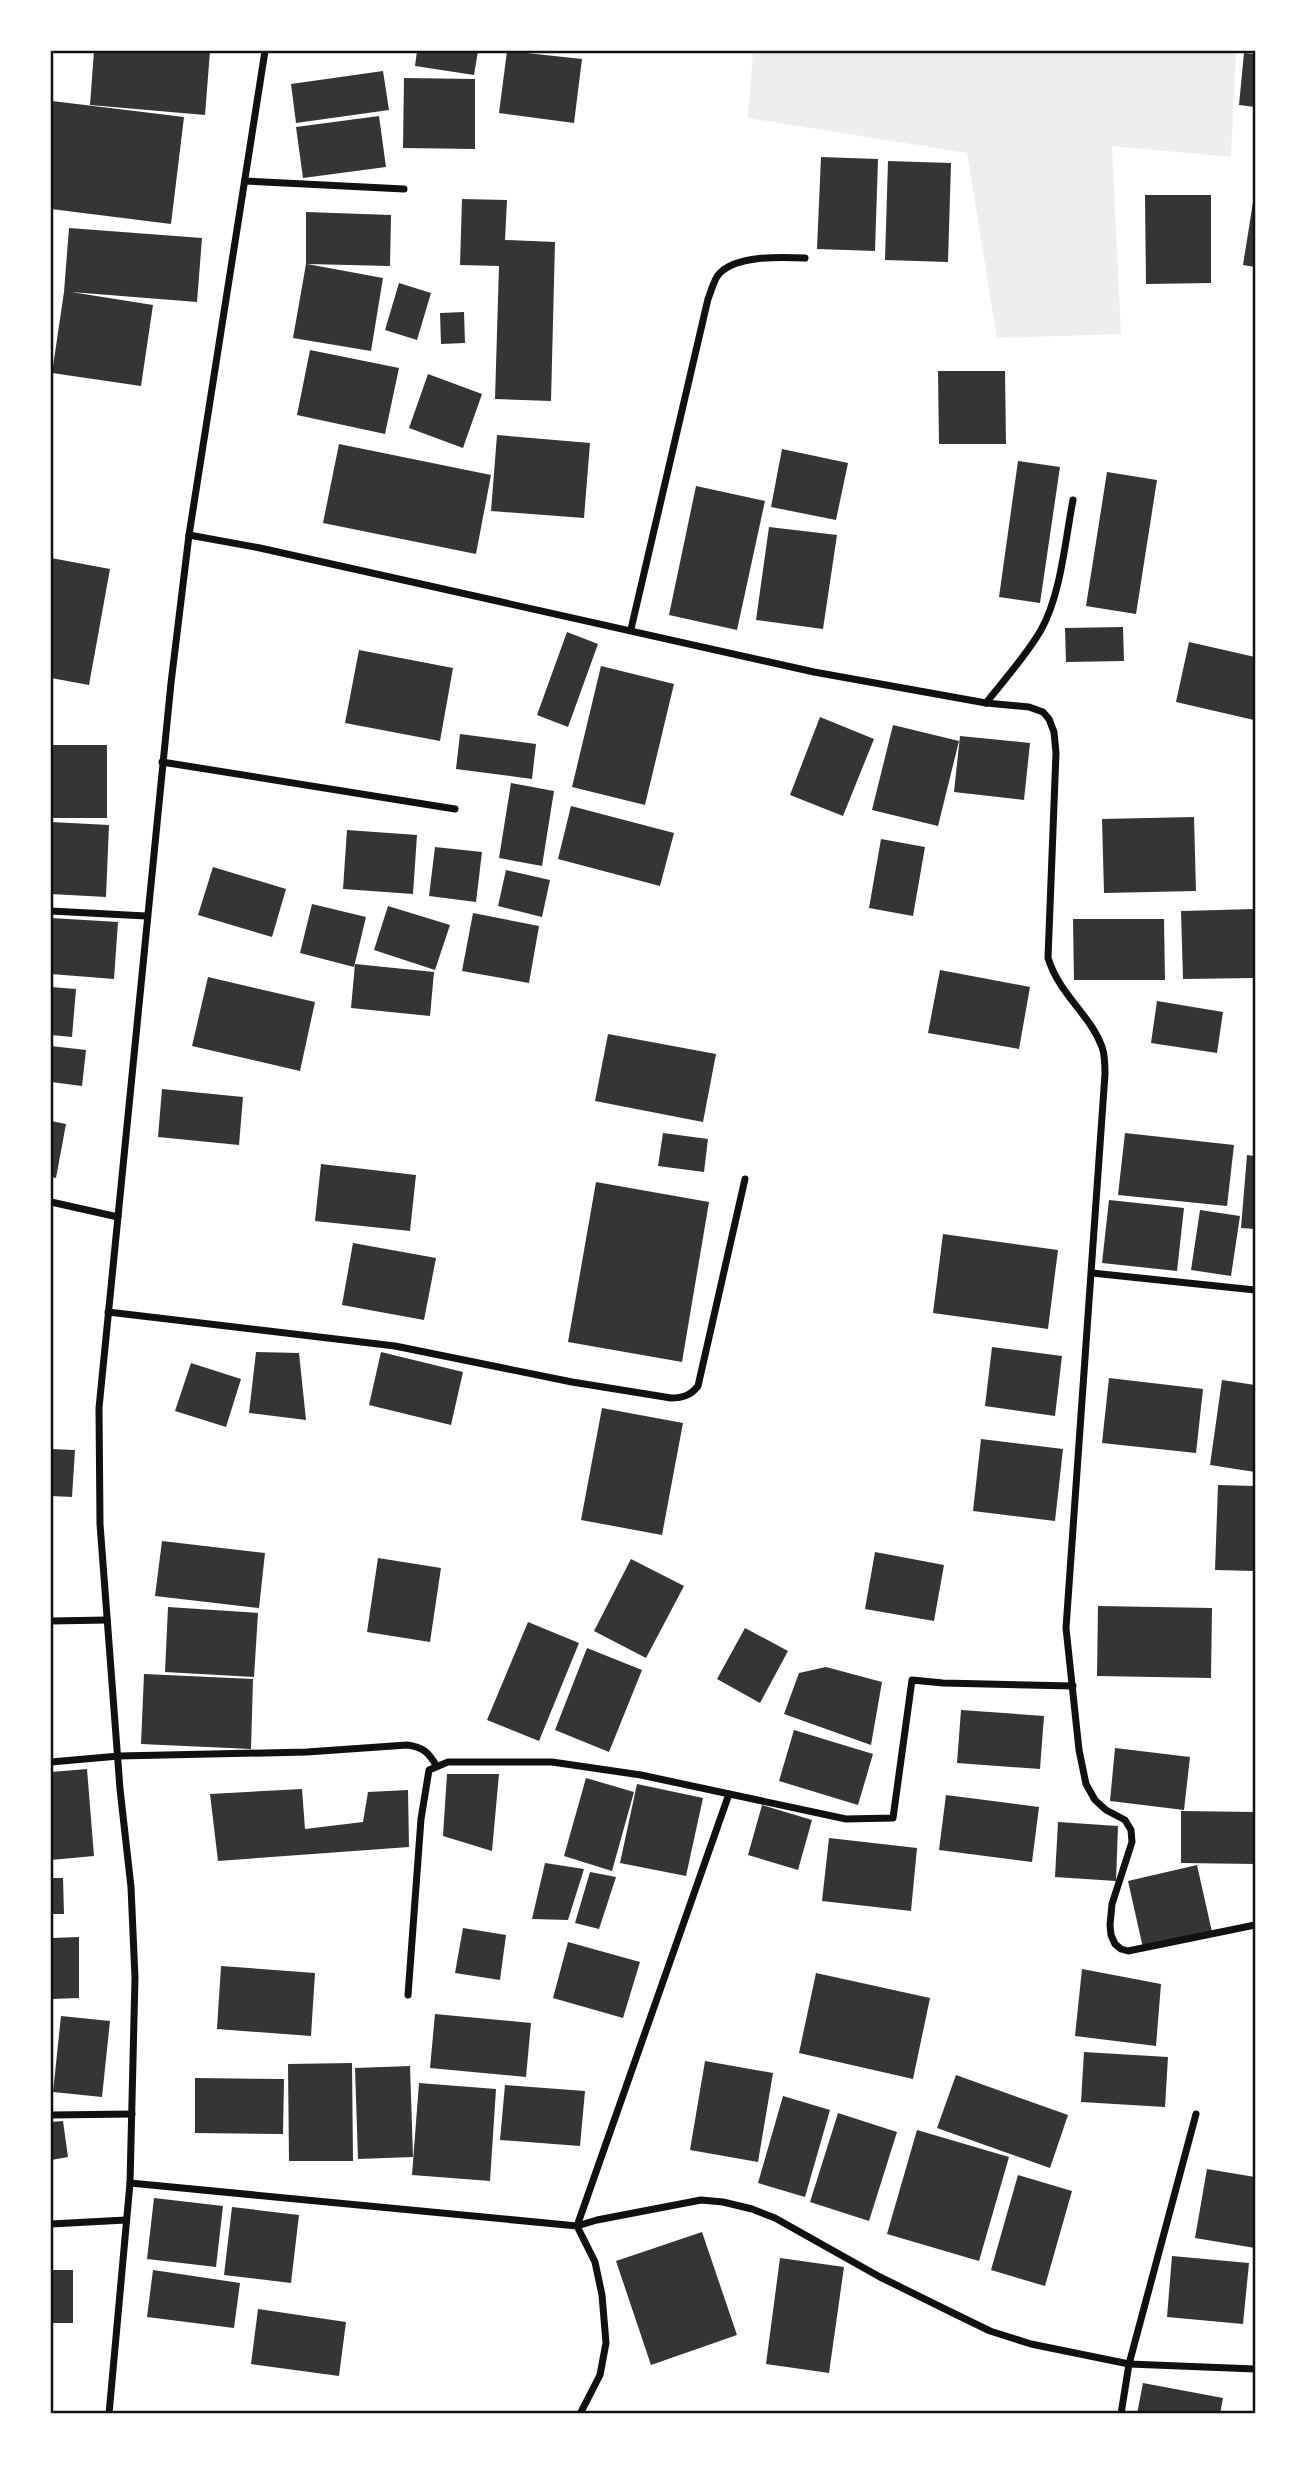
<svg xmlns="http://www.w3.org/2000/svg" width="1306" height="2465" viewBox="0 0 1306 2465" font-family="Arial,sans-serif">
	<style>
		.green { fill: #eee }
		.building { fill: #353535 }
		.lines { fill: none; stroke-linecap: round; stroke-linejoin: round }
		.minor { stroke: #111; stroke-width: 7 }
		.neatline { fill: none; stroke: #111; stroke-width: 2.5 }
	</style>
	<rect width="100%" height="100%" fill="#fff"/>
	<polygon class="green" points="753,51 1236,51 1231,157 1112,146 1121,334 997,338 967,153 748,118"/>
	<g class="building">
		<polygon points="94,51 210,51 205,115 90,105"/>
		<polygon points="417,51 478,51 474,75 415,66"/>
		<polygon points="507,51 582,59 574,123 499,113"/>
		<polygon points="1244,53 1255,54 1255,107 1239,105"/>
		<polygon points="383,71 389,110 296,123 291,84"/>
		<polygon points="404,78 475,79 475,149 403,148"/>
		<polygon points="52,101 184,117 171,224 51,209"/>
		<polygon points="379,116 386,167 303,178 296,127"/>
		<polygon points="821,157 878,159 875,251 817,249"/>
		<polygon points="888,161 951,163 948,262 885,260"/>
		<polygon points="1145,195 1211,195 1211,283 1146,284"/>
		<polygon points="1254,196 1255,196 1255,267 1243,265"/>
		<polygon points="462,199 507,200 505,240 555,242 551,401 495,399 499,266 460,265"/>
		<polygon points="306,212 391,215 390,266 307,264 383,278 371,351 293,338 306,264"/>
		<polygon points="69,228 202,238 197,302 71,292 153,305 141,386 52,373 64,292"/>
		<polygon points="399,283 431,293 417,340 385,330"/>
		<polygon points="464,312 465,343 441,344 440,313"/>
		<polygon points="310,350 399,368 385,434 297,415"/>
		<polygon points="938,371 1005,371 1006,444 939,444"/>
		<polygon points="428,374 482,394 463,448 409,428"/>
		<polygon points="497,435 590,443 584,518 491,511"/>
		<polygon points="339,444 491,475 476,554 323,523"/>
		<polygon points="782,449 848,463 836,520 771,507"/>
		<polygon points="1018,461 1060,467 1040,603 999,597"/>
		<polygon points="1107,472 1157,480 1136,614 1086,606"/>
		<polygon points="696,486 765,501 737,630 669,615"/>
		<polygon points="769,527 837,535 823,629 756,620"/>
		<polygon points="51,558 110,569 89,685 51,678"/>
		<polygon points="1123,627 1124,661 1066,662 1065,628"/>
		<polygon points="567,632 598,644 568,727 537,715"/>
		<polygon points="1189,642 1255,657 1254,720 1176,702"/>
		<polygon points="359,650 453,668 440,741 345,723"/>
		<polygon points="601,666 674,684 645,805 572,787"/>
		<polygon points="820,717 874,739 843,816 790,795"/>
		<polygon points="893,725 959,741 938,826 872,810"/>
		<polygon points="460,734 536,744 532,779 456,769"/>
		<polygon points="960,736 1030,743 1024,800 954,792"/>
		<rect x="51" y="745" width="56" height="73"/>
		<polygon points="511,783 554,791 542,866 499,858"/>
		<polygon points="571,806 674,833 660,886 558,859"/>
		<polygon points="1194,817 1196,891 1104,893 1102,819"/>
		<polygon points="51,822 109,825 106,897 51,894"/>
		<polygon points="347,830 417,835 413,894 343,889"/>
		<polygon points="881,839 925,847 913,916 869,908"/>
		<polygon points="435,847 482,852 476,902 429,896"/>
		<polygon points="213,867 286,889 272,937 198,915"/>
		<polygon points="506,870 550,880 542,917 498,906"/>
		<polygon points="312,904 366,917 354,967 300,953"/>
		<polygon points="388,906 450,925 435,970 374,950"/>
		<polygon points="1255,909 1255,978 1183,979 1181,911"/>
		<polygon points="473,913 539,926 529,983 462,971"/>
		<polygon points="51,918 118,922 114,979 51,974"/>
		<polygon points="1073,919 1164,919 1165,980 1074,980"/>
		<polygon points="355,964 434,972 430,1016 351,1008"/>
		<polygon points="940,970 1030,987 1019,1049 928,1033"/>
		<polygon points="208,977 315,1002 300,1071 192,1046"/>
		<polygon points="51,987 76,989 72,1037 51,1035"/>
		<polygon points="1157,1001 1223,1012 1217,1053 1151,1043"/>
		<polygon points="608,1034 716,1054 703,1122 595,1101"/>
		<polygon points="51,1046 86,1050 82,1086 51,1082"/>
		<polygon points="162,1089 243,1097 239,1145 158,1137"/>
		<polygon points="51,1121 66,1124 56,1178 51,1177"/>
		<polygon points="663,1133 708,1139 704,1172 658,1166"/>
		<polygon points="1125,1133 1234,1145 1227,1206 1118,1195"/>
		<polygon points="1247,1155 1255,1156 1255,1229 1241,1228"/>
		<polygon points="321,1164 416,1175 410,1231 315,1221"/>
		<polygon points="596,1182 709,1202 682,1362 568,1342"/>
		<polygon points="1109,1200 1184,1208 1177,1271 1102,1263"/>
		<polygon points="1200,1210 1240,1216 1231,1276 1191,1270"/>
		<polygon points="943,1234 1058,1250 1048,1329 933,1313"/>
		<polygon points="353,1243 436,1258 424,1320 342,1305"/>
		<polygon points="992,1347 1062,1356 1055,1416 985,1406"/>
		<polygon points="256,1352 299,1353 306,1420 249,1413"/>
		<polygon points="381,1352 463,1372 451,1425 369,1405"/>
		<polygon points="191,1363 241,1379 226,1427 175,1411"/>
		<polygon points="1109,1378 1203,1389 1196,1453 1102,1443"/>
		<polygon points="1222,1380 1255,1385 1255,1472 1210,1465"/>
		<polygon points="602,1408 683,1423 662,1535 581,1520"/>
		<polygon points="981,1439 1063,1449 1055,1521 973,1511"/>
		<polygon points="51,1449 75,1450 72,1497 51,1496"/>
		<polygon points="1218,1485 1255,1486 1255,1571 1215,1570"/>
		<polygon points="162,1541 265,1553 259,1608 155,1596"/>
		<polygon points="875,1552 944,1565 934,1621 865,1609"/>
		<polygon points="378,1558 441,1568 430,1642 367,1632"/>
		<polygon points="631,1559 684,1586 646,1658 594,1631"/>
		<polygon points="1098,1606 1212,1608 1211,1678 1097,1676"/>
		<polygon points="168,1607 258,1613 254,1677 165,1672"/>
		<polygon points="528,1622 579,1643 539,1741 487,1720"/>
		<polygon points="745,1628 788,1651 760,1703 717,1679"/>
		<polygon points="587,1648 642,1670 609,1752 555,1730"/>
		<polygon points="826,1667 882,1682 871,1745 784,1714 799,1673"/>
		<polygon points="144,1674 253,1679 251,1749 141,1744"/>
		<polygon points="961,1710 1044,1716 1040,1769 957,1763"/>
		<polygon points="794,1730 873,1754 858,1805 779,1781"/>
		<polygon points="1115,1748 1190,1757 1184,1810 1110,1801"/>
		<polygon points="87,1769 94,1856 51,1860 51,1772"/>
		<polygon points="447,1774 499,1774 492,1851 443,1836"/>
		<polygon points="586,1778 634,1792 612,1871 564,1856"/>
		<polygon points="637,1784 703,1798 686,1876 620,1863"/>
		<polygon points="302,1789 305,1829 363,1822 368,1792 408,1790 409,1847 218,1861 210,1794"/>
		<polygon points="946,1795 1039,1807 1032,1862 939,1850"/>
		<polygon points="762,1805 812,1820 798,1870 748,1855"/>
		<polygon points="1181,1811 1255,1812 1255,1864 1181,1863"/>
		<polygon points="1058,1822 1118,1826 1116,1881 1055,1877"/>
		<polygon points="829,1838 917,1848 911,1911 822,1901"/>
		<polygon points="545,1863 584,1869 568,1920 532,1919"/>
		<polygon points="1197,1865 1212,1932 1143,1948 1128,1881"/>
		<polygon points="590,1872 616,1877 599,1929 575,1923"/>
		<polygon points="51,1878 63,1878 64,1914 51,1914"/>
		<polygon points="463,1928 506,1935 500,1980 455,1973"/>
		<polygon points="79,1937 79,1998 51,1999 51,1938"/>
		<polygon points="568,1942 640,1962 623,2018 553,1998"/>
		<polygon points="221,1966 315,1973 311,2036 217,2029"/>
		<polygon points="1082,1969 1161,1984 1156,2046 1075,2036"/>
		<polygon points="816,1973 930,1998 913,2079 799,2053"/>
		<polygon points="435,2014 531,2023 526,2077 430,2068"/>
		<polygon points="61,2016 110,2021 102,2097 53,2092"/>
		<polygon points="1084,2052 1168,2057 1165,2107 1081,2102"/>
		<polygon points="705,2061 773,2073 758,2162 690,2150"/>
		<polygon points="352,2063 353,2161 289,2161 288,2064"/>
		<polygon points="410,2066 413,2157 358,2159 355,2068"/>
		<polygon points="956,2075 1068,2115 1050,2168 937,2128"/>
		<polygon points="195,2078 284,2079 283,2134 195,2133"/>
		<polygon points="419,2083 496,2089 490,2181 412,2175"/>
		<polygon points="505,2085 585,2091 580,2146 500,2140"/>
		<polygon points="783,2096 830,2110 805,2197 758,2183"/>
		<polygon points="838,2113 897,2132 869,2221 810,2202"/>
		<polygon points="63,2121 68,2157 51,2160 51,2122"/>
		<polygon points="917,2130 1009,2157 979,2261 887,2234"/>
		<polygon points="1207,2169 1255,2177 1255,2248 1195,2238"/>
		<polygon points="1018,2175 1072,2191 1045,2286 991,2270"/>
		<polygon points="154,2198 223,2206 216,2267 147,2259"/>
		<polygon points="232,2207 299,2215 291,2283 224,2275"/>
		<polygon points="702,2232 737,2335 651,2365 616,2261"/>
		<polygon points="1172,2256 1249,2263 1243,2324 1167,2317"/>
		<polygon points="780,2258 844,2267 829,2373 766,2364"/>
		<rect x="51" y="2270" width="22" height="53"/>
		<polygon points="153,2270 240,2283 234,2328 147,2317"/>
		<polygon points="258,2309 346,2322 339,2376 251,2364"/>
		<polygon points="1143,2383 1223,2398 1220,2414 1137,2414"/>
	</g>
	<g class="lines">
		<g class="minor">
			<polyline points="245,181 404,189"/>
			<path d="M189 535 260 548 814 672 986 703 1029 707 1043 712 1049 719 1054 732 1056 753 1048 958C1060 996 1090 1014 1102 1047 1105 1055 1105 1065 1105 1074L1066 1628 1079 1750 1086 1784 1095 1800 1106 1810 1125 1820 1131 1830 1132 1842 1112 1904 1110 1925 1111 1935 1115 1944 1121 1949 1128 1951 1255 1925"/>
			<path d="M631 629 708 299C711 292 714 279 719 274 736 255 781 257 805 258"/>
			<path d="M986 703C1004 680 1026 656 1041 630 1061 594 1065 541 1073 500"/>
			<polyline points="162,762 455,809"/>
			<polyline points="51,911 146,916"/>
			<polyline points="51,1202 118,1217"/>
			<polyline points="1092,1273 1255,1290"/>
			<path d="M108 1312 395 1346 572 1382 671 1398C683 1398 691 1395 698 1386L745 1179"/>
			<polyline points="51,1621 107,1620"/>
			<path d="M51 1762 119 1756 307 1752 407 1745C423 1747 428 1752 436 1765"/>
			<polyline points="408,1995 421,1819 429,1770 448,1762 552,1762 641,1775 846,1819 893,1818 912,1680 943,1683 1073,1686"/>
			<polyline points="51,2115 132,2114"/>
			<polyline points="130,2183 577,2226 597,2220 701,2200 723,2202 752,2209 775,2218 880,2277 953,2313 990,2331 1031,2344 1129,2364 1255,2369"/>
			<polyline points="51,2224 126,2220"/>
			<polyline points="109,2414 130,2183 135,1978 131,1887 120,1789 100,1524 99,1408 171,683 189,535 265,51"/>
			<polyline points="580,2414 600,2375 606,2343 602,2295 595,2262 577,2226 729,1794"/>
			<polyline points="1121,2414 1129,2364 1196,2114"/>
		</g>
	</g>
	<rect width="1306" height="2465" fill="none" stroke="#ffffff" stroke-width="105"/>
	<rect x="52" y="52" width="1202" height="2360" class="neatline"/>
</svg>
